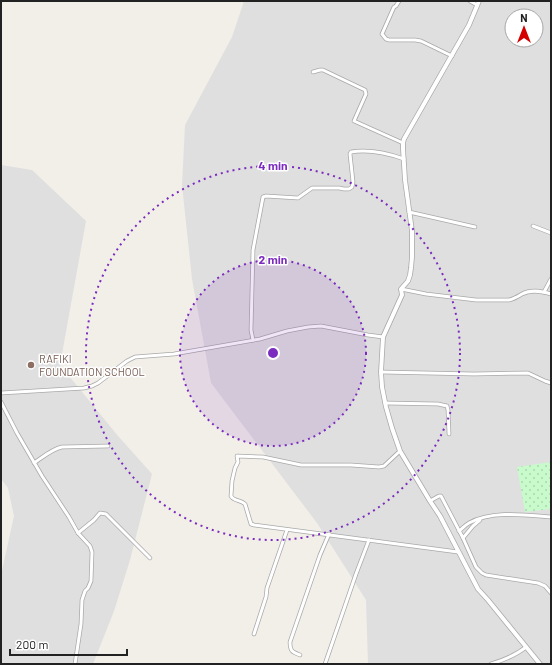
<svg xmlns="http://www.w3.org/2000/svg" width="552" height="665" viewBox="0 0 552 665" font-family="Barlow,sans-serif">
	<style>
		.residential { fill: #e0dfdf; fill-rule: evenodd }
		.park { fill: url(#park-dots) }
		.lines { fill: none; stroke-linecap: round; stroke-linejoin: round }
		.minor-casing { stroke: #a9a9a9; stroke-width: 4.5 }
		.tertiary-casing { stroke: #a9a9a9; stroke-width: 5.5 }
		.minor { stroke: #fff; stroke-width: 3 }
		.tertiary { stroke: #fff; stroke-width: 4 }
		.ring { fill: none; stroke: #7b2cbf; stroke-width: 2; stroke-dasharray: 2 4 }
		.education-dot { fill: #8d6e63; stroke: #fff; stroke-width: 1.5 }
		.labels { text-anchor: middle; stroke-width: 3; stroke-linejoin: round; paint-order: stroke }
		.education-label { font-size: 11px; fill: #785e54; stroke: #fff; text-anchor: start }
		.centre { fill: #7b2cbf; stroke: #fff; stroke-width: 2 }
		.ring-label { font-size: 12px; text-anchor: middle; font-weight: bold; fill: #7b2cbf; stroke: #fff; stroke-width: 3; stroke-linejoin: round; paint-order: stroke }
	</style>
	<defs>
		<pattern id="park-dots" width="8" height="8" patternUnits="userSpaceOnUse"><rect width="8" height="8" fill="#c8facc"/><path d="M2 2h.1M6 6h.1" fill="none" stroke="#acd6af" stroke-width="1.8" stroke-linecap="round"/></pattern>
	</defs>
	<rect width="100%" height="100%" fill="#f2efe9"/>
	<g class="residential">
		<path d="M244 1H551V664H368L366 600 317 523 211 383 192 279 182 185 185 125 232 37ZM512 16H536V40H512Z"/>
		<polygon points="1,165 32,170 86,221 60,365 118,436 152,474 130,560 114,611 93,664 1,664 1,575 14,516 8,488 1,479"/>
	</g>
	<polygon class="park" points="551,462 551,509 525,512 517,467"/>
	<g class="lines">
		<defs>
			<g id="minor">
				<polyline points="399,1 396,6 394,7 382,34 386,39 389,40 415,40 421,41 452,56"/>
				<polyline points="470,1 477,5"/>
				<polyline points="313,72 320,70 323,70 365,90 366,94 354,121 403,143"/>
				<polyline points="409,212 475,227"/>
				<polyline points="533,226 551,233"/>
				<path d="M401 289 426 294 476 300H509C514 299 517 297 522 294 531 289 541 291 551 294"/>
				<polyline points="544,292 551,279"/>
				<path d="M253 340 251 330 253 250 263 197 266 196 298 198 312 188H339L344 189H349L352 187 353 182 350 154 351 152C369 149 387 153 404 159"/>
				<polyline points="381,372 474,374 528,373 545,381 551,383"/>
				<polyline points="1,393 84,388 92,386 98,383 127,361 135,357 174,354 260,339 287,331 308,327 321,326 368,335 383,337"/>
				<polyline points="1,402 17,433 42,476 69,517 78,533 90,546 92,552 91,581 88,588 85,591 82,600 81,624 75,664"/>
				<polyline points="385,403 438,404 447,406 448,410 449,434"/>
				<path d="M400 451 384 466 379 467 351 465H301L263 457 237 456 238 462 235 468 232 481 231 496C233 501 241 500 245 504L251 524 254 525 458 552"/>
				<path d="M34 463C43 457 52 449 62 447L108 446"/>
				<polyline points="430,501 439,496 441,496 463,538 476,567 482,573 486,575 538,583 545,586 551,593"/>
				<path d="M459 531C462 529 465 525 469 523 492 510 526 515 551 517"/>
				<polyline points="78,533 94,520 100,513 106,514 150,558"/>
				<polyline points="463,538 473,526 480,520"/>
				<polyline points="254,634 266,597 267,588 287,530"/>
				<path d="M300 655C292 652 290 651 290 642L320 555 329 534"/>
				<polyline points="325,664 356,574 369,540"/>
				<path d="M491 664C504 660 515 656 526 647"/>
			</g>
			<polyline id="tertiary" points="479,1 469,25 404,139 403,143 403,149 405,180 412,231 412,257 411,268 410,275 408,281 401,289 402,295 383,337 381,372 382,387 386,407 392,428 400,451 430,501 440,516 478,589 488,600 540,664"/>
		</defs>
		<use href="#minor" class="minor-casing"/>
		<use href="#tertiary" class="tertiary-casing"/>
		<use href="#minor" class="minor"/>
		<use href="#tertiary" class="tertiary"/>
	</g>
	<circle cx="273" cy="353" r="93" fill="#7b2cbf" fill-opacity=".12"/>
	<g class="ring">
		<circle cx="273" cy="353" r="93"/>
		<circle cx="273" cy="353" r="187"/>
	</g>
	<circle class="education-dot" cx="31" cy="365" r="4"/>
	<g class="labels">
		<g class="education-label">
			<text x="39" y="363">RAFIKI<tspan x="39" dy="13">FOUNDATION SCHOOL</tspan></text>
		</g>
	</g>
	<circle cx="273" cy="353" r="6" class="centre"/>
	<g class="ring-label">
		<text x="273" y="170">4 min</text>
		<text x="273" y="264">2 min</text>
	</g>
	<rect width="552" height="665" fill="none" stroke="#222222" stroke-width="4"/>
	<g transform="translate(524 28)"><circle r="19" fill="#ffffff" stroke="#a7a7a7"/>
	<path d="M0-3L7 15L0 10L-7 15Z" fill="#d40000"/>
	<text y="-6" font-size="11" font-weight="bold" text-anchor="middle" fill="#222222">N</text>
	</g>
	<path d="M10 649v6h117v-6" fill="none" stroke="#222222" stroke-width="2"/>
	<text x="16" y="649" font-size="12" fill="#222222" stroke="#ffffff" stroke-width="3" paint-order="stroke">200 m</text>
</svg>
